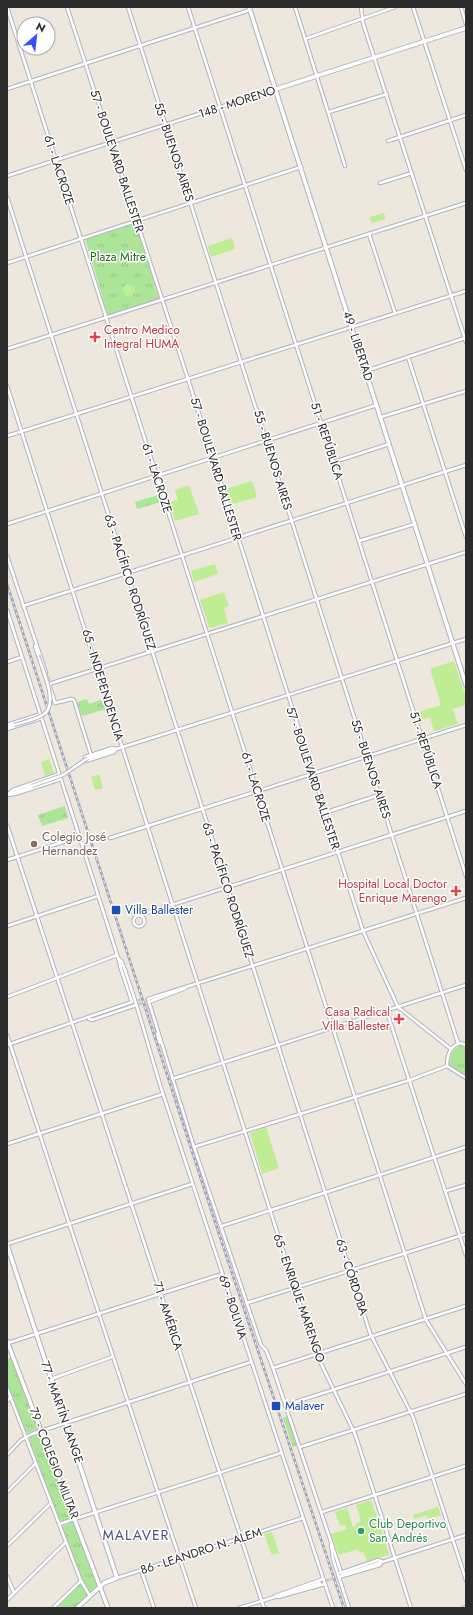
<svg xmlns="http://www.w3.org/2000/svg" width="473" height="1615" viewBox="0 0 473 1615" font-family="Jost,sans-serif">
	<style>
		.grass { fill: url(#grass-tufts) }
		.pitch { fill: #bfed93 }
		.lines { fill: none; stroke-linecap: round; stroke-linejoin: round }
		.street-tunnel { stroke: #c6c1b9; stroke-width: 2.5; stroke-dasharray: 2.5 1; stroke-linecap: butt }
		.street-casing { stroke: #b1b2bf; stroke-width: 4.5 }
		.secondary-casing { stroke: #b1b2bf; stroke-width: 5.5 }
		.street { stroke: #fff; stroke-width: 2.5 }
		.secondary { stroke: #fff; stroke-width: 3.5 }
		.rail-casing { stroke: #9fa1b6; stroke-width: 2.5 }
		.rail { stroke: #fff; stroke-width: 1; stroke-dasharray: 3; stroke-linecap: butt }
		.street-bridge-casing { stroke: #b1b2bf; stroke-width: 4.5; stroke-linecap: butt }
		.street-bridge { stroke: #fff; stroke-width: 2.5 }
		.health-dot { fill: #e0444e; stroke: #fff; stroke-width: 1.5 }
		.education-dot { fill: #8d6e63; stroke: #fff; stroke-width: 1.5 }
		.transit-dot { fill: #1a4fb4; stroke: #fff; stroke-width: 1.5 }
		.leisure-dot { fill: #2e9e5b; stroke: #fff; stroke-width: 1.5 }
		.labels { text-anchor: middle; stroke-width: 3; stroke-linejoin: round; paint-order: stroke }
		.street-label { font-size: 12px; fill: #2b2b2b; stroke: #fff }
		.park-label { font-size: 12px; fill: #226b18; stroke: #fff }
		.health-label { font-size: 12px; fill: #be3a42; stroke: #fff; text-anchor: end }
		.education-label { font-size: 12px; fill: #785e54; stroke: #fff; text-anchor: start }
		.transit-label { font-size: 12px; fill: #164399; stroke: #fff; text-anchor: start }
		.leisure-label { font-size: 12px; fill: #27864d; stroke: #fff; text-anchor: start }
		.quarter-label { font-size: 14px; letter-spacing: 1px; fill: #4a4f7d; stroke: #fff }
	</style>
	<defs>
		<pattern id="grass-tufts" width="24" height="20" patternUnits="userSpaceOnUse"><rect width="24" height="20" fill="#ace598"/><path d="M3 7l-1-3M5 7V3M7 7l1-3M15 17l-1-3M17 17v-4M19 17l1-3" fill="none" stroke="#94c583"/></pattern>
	</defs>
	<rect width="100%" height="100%" fill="#ede7dd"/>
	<g class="grass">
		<polygon points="136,223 159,299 108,316 85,239"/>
		<polygon points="158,495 161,502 137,509 135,502"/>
		<polygon points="87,699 89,704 103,699 106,709 82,716 77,702"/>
		<polygon points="65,806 68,818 42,826 38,815"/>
		<polygon points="460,1045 466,1048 466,1075 450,1067 449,1064 453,1051"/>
		<polygon points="12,1357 39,1428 28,1433 26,1432 7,1384 7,1359"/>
		<polygon points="287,1416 297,1445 293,1447 283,1418"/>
		<polygon points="41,1434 72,1517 62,1522 59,1519 29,1439 30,1437"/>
		<polygon points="72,1522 74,1522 98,1584 91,1593 81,1579 63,1529 63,1526"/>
		<polygon points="80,1584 88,1595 74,1608 56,1608"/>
	</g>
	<g class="pitch">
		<polygon points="384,213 386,219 372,223 370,217"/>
		<polygon points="232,238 235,249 211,257 208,246"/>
		<circle cx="129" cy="290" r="6"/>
		<polygon points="252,481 257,497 230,505 225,489"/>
		<polygon points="189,485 199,514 175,521 169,502 178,500 175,490"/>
		<polygon points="215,564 218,574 194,582 191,571"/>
		<polygon points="224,592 229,606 224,608 228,623 211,628 209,627 200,600"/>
		<polygon points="454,661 466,698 466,705 453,709 458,724 434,731 430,717 420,720 418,712 441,705 430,669"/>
		<polygon points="49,759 54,773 45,776 41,762"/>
		<polygon points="99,774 103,788 95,790 91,777"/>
		<polygon points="266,1127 279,1168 262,1174 250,1133"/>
		<polygon points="371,1500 389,1553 388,1555 367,1562 364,1552 359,1553 358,1549 339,1555 331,1534 347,1529 345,1525 340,1526 335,1512 347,1508 353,1527 355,1526 357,1523 361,1521 356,1505"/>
		<polygon points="438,1507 441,1515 428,1519 426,1515 414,1519 413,1515"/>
		<polygon points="272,1532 279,1553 272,1555 264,1534"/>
	</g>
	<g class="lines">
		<g class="street-tunnel">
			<polyline points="123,971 134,1000 146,1000 160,996"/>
			<polyline points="89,1019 132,1005 145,1003 149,1010 157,1034"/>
			<polyline points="320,1583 342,1575"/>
		</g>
		<defs>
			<g id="street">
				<polyline points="7,7 426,1320 466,1384"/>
				<polyline points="67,7 188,379 363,931 398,1007 451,1049"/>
				<polyline points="128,7 458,1043"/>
				<polyline points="188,7 466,876"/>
				<polyline points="295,7 345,166"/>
				<polyline points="361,7 363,23 466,342"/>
				<polyline points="413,7 466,170"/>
				<polyline points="461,7 466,24"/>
				<polyline points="305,39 395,7"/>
				<polyline points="7,89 250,10"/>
				<polyline points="329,112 387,94"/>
				<polyline points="388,141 466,115"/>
				<polyline points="7,176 276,89"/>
				<polyline points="380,183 412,173"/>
				<polyline points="7,197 370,1333 413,1417 466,1580"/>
				<polyline points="369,234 395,313"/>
				<polyline points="7,263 301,167"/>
				<polyline points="7,349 466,203"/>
				<polyline points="408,357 466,537"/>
				<polyline points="366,371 465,338"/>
				<polyline points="7,386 315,1351 355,1434 411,1608"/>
				<polyline points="381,417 466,391"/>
				<polyline points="7,436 466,291"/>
				<polyline points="334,462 389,444"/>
				<polyline points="7,524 377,405"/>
				<polyline points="359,541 415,524"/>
				<polyline points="7,556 46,673"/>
				<polyline points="23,606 466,465"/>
				<polyline points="7,610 121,967"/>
				<polyline points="35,646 38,655"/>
				<polyline points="7,662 22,657"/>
				<polyline points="47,678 55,703 71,699 74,700 91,755"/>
				<polyline points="49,684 466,552"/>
				<polyline points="7,725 41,714"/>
				<polyline points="7,727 14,725"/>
				<polyline points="7,729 42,718"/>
				<polygon points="112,748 116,749 114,752 86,761 85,759 85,757"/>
				<polyline points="88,758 466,639"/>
				<polyline points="8,794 13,790 59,774"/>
				<polyline points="10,794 32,786"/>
				<polyline points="7,795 15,794 61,779"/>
				<polyline points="324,813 379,795"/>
				<polyline points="7,825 264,1608"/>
				<polyline points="110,838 466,725"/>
				<polyline points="7,860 79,837"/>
				<circle cx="139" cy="921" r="5.5"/>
				<polyline points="137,916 466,811"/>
				<polyline points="7,926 98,896"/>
				<path d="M118 958 122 962C138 1005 149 1050 163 1094L333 1608"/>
				<polyline points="7,997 117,955"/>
				<polyline points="149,1002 186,988"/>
				<polyline points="389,1011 388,1015 466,1255"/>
				<polyline points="89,1019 92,1020 136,1005"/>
				<polyline points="157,1034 160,1043"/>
				<polyline points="7,1035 196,1608"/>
				<polyline points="7,1045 132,1002 120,966"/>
				<path d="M466 1045 460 1043C450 1046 447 1056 447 1066L466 1078"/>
				<polyline points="172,1079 466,985"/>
				<polyline points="7,1144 163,1094"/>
				<polyline points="194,1147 410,1080 447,1066"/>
				<polyline points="446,1191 466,1185"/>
				<polyline points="222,1226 466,1147"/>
				<polyline points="7,1244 192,1184"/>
				<polyline points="247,1303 466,1234"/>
				<polyline points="8,1343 222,1274"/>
				<polyline points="273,1368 466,1306"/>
				<polyline points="51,1379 112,1357"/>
				<polyline points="7,1388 81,1581 90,1596"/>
				<polyline points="7,1401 11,1397"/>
				<polyline points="286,1405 466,1347"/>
				<polyline points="300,1447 466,1394"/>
				<polyline points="7,1455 21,1440 32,1434 251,1362"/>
				<polyline points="7,1492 36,1463"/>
				<polyline points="322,1512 466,1466"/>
				<polyline points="59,1524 281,1453"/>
				<polyline points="331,1545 333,1559 349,1608"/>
				<polyline points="7,1546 51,1503"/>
				<polyline points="141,1570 154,1608"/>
				<polyline points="341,1572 273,1368 266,1350 261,1345 194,1147 148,999 466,898"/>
				<polyline points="340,1573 378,1560 381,1561"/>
				<polyline points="342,1575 466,1535"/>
				<polyline points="7,1576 14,1593"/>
				<polyline points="339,1577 380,1565 381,1562"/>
				<polyline points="117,1578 303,1518"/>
				<polyline points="275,1596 323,1579"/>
				<polyline points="278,1597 325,1584"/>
				<polyline points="7,1600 66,1542"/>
				<polyline points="53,1608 81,1581"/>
				<polyline points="239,1608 320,1583"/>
				<polyline points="463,1608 466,1607"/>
			</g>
			<g id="secondary">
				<polyline points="249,7 466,685"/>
				<polyline points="276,89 466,28"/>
				<polyline points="7,1245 117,1578 104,1583 77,1608"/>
				<polyline points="7,1341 108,1608"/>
			</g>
		</defs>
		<use href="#street" class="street-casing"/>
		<use href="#secondary" class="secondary-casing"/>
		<use href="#street" class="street"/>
		<use href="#secondary" class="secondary"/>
		<defs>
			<polyline id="rail" points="7,584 218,1231 344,1608"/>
		</defs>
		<use href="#rail" class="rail-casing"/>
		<use href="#rail" class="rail"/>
		<defs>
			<g id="street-bridge">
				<path d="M14 725C23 722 36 720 44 714 59 704 42 669 38 655"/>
				<polyline points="32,786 63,775 88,758"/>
			</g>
		</defs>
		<use href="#street-bridge" class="street-bridge-casing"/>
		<use href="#street-bridge" class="street-bridge"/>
	</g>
	<g class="health-dot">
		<path d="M93 331h4v4h4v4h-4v4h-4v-4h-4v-4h4z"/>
		<path d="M454 885h4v4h4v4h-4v4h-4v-4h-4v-4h4z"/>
		<path d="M397 1013h4v4h4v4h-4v4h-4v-4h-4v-4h4z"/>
	</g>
	<circle class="education-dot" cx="34" cy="844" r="4"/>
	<g class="transit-dot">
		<rect x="111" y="905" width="10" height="10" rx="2"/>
		<rect x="271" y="1401" width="10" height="10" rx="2"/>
	</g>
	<circle class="leisure-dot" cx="361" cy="1531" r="4"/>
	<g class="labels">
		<g class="street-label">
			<text transform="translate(237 102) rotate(-18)" y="4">148 - MORENO</text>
			<text transform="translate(174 152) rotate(72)" y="4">55 - BUENOS AIRES</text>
			<text transform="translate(117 161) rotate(72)" y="4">57 - BOULEVARD BALLESTER</text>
			<text transform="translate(59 170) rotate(72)" y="4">61 - LACROZE</text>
			<text transform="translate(358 346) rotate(72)" y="4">49 - LIBERTAD</text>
			<text transform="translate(327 441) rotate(72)" y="4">51 - REPÚBLICA</text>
			<text transform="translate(273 460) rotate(73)" y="4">55 - BUENOS AIRES</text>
			<text transform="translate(216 469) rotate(73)" y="4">57 - BOULEVARD BALLESTER</text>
			<text transform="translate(157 478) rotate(72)" y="4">61 - LACROZE</text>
			<text transform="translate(130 582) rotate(72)" y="4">63 - PACÍFICO RODRÍGUEZ</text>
			<text transform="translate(103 685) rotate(73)" y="4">65 - INDEPENDENCIA</text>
			<text transform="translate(426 750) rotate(72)" y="4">51 - REPÚBLICA</text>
			<text transform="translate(371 769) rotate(72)" y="4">55 - BUENOS AIRES</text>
			<text transform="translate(313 778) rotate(72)" y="4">57 - BOULEVARD BALLESTER</text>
			<text transform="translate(256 787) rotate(73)" y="4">61 - LACROZE</text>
			<text transform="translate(228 890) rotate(72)" y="4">63 - PACÍFICO RODRÍGUEZ</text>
			<text transform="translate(352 1277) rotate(72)" y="4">63 - CÓRDOBA</text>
			<text transform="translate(299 1298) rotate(71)" y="4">65 - ENRIQUE MARENGO</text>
			<text transform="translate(233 1307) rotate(72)" y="4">69 - BOLIVIA</text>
			<text transform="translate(168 1316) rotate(72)" y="4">71 - AMÉRICA</text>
			<text transform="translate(62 1412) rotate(71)" y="4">77 - MARTÍN LANGE</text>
			<text transform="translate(54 1463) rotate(69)" y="4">79 - COLEGIO MILITAR</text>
			<text transform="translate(201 1551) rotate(-18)" y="4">86 - LEANDRO N. ALEM</text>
		</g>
		<g class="park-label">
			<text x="118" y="261">Plaza Mitre</text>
		</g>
		<g class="health-label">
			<text x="104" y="334" text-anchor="start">Centro Medico<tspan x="104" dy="14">Integral HUMA</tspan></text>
			<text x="447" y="888">Hospital Local Doctor<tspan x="447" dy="14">Enrique Marengo</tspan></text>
			<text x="390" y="1016">Casa Radical<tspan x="390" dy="14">Villa Ballester</tspan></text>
		</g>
		<g class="education-label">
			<text x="42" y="841">Colegio José<tspan x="42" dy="14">Hernandez</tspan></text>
		</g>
		<g class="transit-label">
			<text x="125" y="914">Villa Ballester</text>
			<text x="285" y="1410">Malaver</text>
		</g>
		<g class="leisure-label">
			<text x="369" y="1528">Club Deportivo<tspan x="369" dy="14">San Andrés</tspan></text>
		</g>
		<g class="quarter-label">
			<text x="136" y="1540">MALAVER</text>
		</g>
	</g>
	<rect width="473" height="1615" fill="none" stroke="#2b2b2b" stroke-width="16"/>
	<g transform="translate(36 36) rotate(28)"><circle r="19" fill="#ffffff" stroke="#aaaaaa"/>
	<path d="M0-3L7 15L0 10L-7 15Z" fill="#384dff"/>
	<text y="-6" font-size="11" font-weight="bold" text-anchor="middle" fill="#2b2b2b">N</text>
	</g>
</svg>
